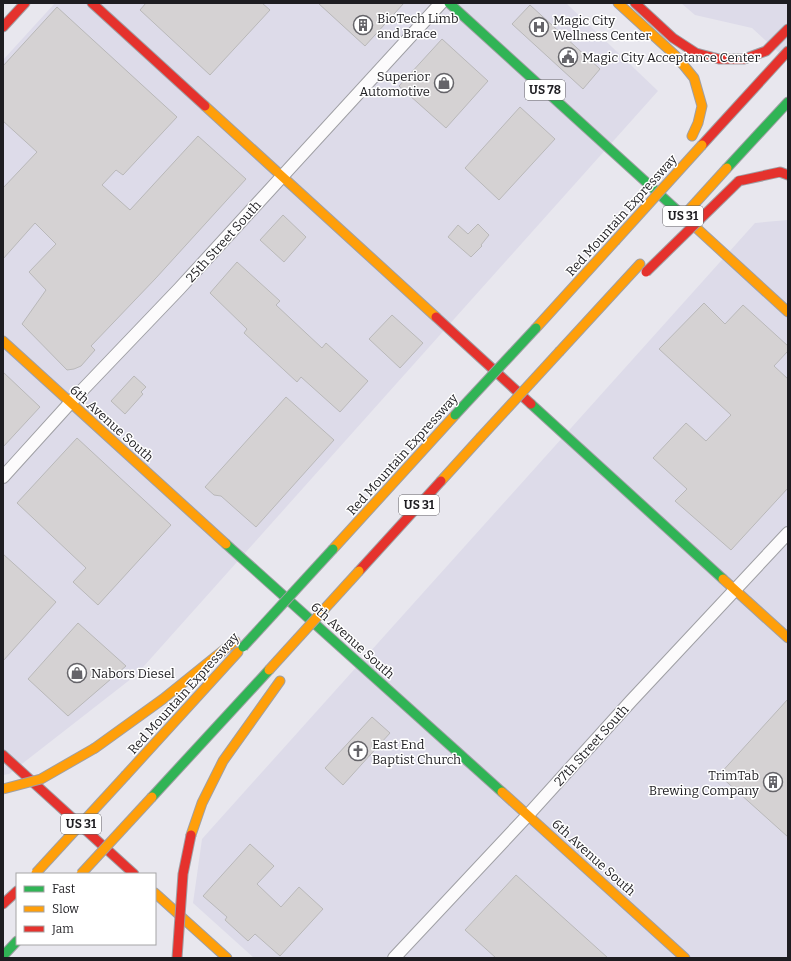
<svg xmlns="http://www.w3.org/2000/svg" width="791" height="961" viewBox="0 0 791 961" font-family="Bitter,serif">
	<style>
		.built { fill: #dddbe9 }
		.building { fill: #d5d2d3; stroke: #b9b8b9 }
		.lines { fill: none; stroke-linecap: round; stroke-linejoin: round }
		.street-casing { stroke: #9f9fa4; stroke-width: 14 }
		.fast-casing { stroke: #9f9fa4; stroke-width: 11 }
		.slow-casing { stroke: #9f9fa4; stroke-width: 11 }
		.jam-casing { stroke: #9f9fa4; stroke-width: 11 }
		.street { stroke: #fcfbfc; stroke-width: 12 }
		.fast { stroke: #30b455; stroke-width: 9 }
		.slow { stroke: #ff9f0a; stroke-width: 9 }
		.jam { stroke: #e5322d; stroke-width: 9 }
		.fast-bridge-casing { stroke: #9f9fa4; stroke-width: 11; stroke-linecap: butt }
		.slow-bridge-casing { stroke: #9f9fa4; stroke-width: 11; stroke-linecap: butt }
		.jam-bridge-casing { stroke: #9f9fa4; stroke-width: 11; stroke-linecap: butt }
		.fast-bridge { stroke: #30b455; stroke-width: 9 }
		.slow-bridge { stroke: #ff9f0a; stroke-width: 9 }
		.jam-bridge { stroke: #e5322d; stroke-width: 9 }
		.labels { text-anchor: middle; stroke-width: 3; stroke-linejoin: round; paint-order: stroke }
		.shield { fill: #fff; stroke: #626164; stroke-width: 1 }
		.shield-label { font-size: 12px; font-weight: bold; fill: #1e1d21 }
		.poi-label { font-size: 13px; fill: #1e1d21; stroke: #fff; text-anchor: start }
		.street-label { font-size: 13px; fill: #1e1d21; stroke: #fff }
	</style>
	<rect width="100%" height="100%" fill="#e8e7ee"/>
	<g class="built">
		<polygon points="55,3 566,3 658,91 136,675 9,774 3,775 3,60"/>
		<polygon points="681,3 788,3 788,61 752,28 695,15"/>
		<polygon points="788,220 788,958 254,958 193,903 202,839 755,223"/>
	</g>
	<g class="building">
		<polygon points="146,3 262,3 270,10 210,75 140,10"/>
		<polygon points="318,3 404,3 365,46"/>
		<polygon points="530,5 600,69 583,89 512,24"/>
		<polygon points="57,7 177,117 123,175 116,170 102,185 130,210 198,136 246,179 156,278 91,346 95,350 81,366 74,369 67,370 22,324 46,290 29,272 56,244 35,223 3,259 3,188 37,152 3,121 3,66"/>
		<polygon points="442,39 488,81 446,128 399,86"/>
		<polygon points="520,107 555,139 499,200 465,168"/>
		<polygon points="283,215 306,237 284,262 260,240"/>
		<polygon points="478,224 489,235 481,245 482,246 471,257 448,237 458,225 468,234"/>
		<polygon points="237,262 280,301 276,305 322,348 326,343 368,381 340,412 301,377 297,382 244,333 247,329 210,293"/>
		<polygon points="704,303 725,324 743,305 788,346 788,351 774,366 788,379 788,488 731,550 675,501 687,489 653,458 686,423 706,441 731,415 659,349"/>
		<polygon points="392,315 423,343 400,368 369,339"/>
		<polygon points="3,372 40,407 3,447"/>
		<polygon points="134,376 146,387 141,392 143,394 125,414 111,401"/>
		<polygon points="286,397 334,440 256,527 221,496 214,495 205,487"/>
		<polygon points="77,438 171,525 98,605 73,582 86,568 17,503"/>
		<polygon points="3,554 56,602 3,661"/>
		<polygon points="78,623 126,666 68,716 28,679"/>
		<polygon points="788,699 788,837 719,775"/>
		<polygon points="372,717 390,733 343,785 325,768"/>
		<polygon points="250,844 274,866 257,884 281,907 299,887 323,909 280,956 255,934 248,941 225,920 227,917 203,896"/>
		<polygon points="516,875 608,958 496,958 465,930"/>
	</g>
	<g class="lines">
		<defs>
			<g id="street">
				<polyline points="3,477 70,403 179,289 441,3"/>
				<polyline points="394,958 528,815 631,701 788,533"/>
			</g>
			<g id="fast">
				<polyline points="449,3 679,212"/>
				<polyline points="727,168 788,102"/>
				<polyline points="531,404 723,579"/>
				<polyline points="226,544 502,792"/>
				<polyline points="152,797 269,670"/>
				<polyline points="3,956 17,941"/>
			</g>
			<g id="slow">
				<polyline points="618,3 677,57 694,78 702,106 698,123 692,136"/>
				<polyline points="205,106 436,317"/>
				<polyline points="679,212 788,312"/>
				<polyline points="536,328 615,241"/>
				<polyline points="3,341 226,544"/>
				<polyline points="560,351 640,264"/>
				<polyline points="441,481 480,438"/>
				<polyline points="333,549 455,415"/>
				<polyline points="723,579 788,638"/>
				<polyline points="95,748 163,699 235,641"/>
				<polyline points="126,775 238,652"/>
				<polyline points="502,792 685,958"/>
				<polyline points="191,835 202,803 223,761 280,681"/>
				<polyline points="155,893 227,958"/>
			</g>
			<g id="jam">
				<polyline points="92,3 205,106"/>
				<polyline points="635,3 673,38 696,53 719,59 744,59 766,51 788,29"/>
				<polyline points="3,27 25,3"/>
				<polyline points="702,145 788,51"/>
				<polyline points="739,181 780,172 788,175"/>
				<polyline points="436,317 531,404"/>
				<polyline points="359,571 441,481"/>
				<polyline points="3,755 134,874"/>
				<polyline points="3,904 17,891"/>
			</g>
		</defs>
		<use href="#street" class="street-casing"/>
		<use href="#fast" class="fast-casing"/>
		<use href="#slow" class="slow-casing"/>
		<use href="#jam" class="jam-casing"/>
		<use href="#street" class="street"/>
		<use href="#fast" class="fast"/>
		<use href="#slow" class="slow"/>
		<use href="#jam" class="jam"/>
		<defs>
			<g id="fast-bridge">
				<polyline points="455,415 536,328"/>
				<polyline points="243,647 333,549"/>
			</g>
			<g id="slow-bridge">
				<polyline points="688,211 727,168"/>
				<polyline points="615,241 702,145"/>
				<polyline points="480,438 560,351"/>
				<polyline points="269,670 359,571"/>
				<polyline points="3,789 41,779 95,748"/>
				<polyline points="36,873 126,775"/>
				<polyline points="81,874 152,797"/>
			</g>
			<g id="jam-bridge">
				<polyline points="646,272 739,181"/>
				<polyline points="177,958 183,874 191,835"/>
			</g>
		</defs>
		<use href="#fast-bridge" class="fast-bridge-casing"/>
		<use href="#slow-bridge" class="slow-bridge-casing"/>
		<use href="#jam-bridge" class="jam-bridge-casing"/>
		<use href="#fast-bridge" class="fast-bridge"/>
		<use href="#slow-bridge" class="slow-bridge"/>
		<use href="#jam-bridge" class="jam-bridge"/>
	</g>
	<defs>
		<symbol id="building-ring" viewBox="-11 -11 22 22"><circle r="9.5" fill="#fff" stroke="#656469" stroke-width="1.5"/><path d="M-4-6H4V6H1V3H-1V6H-4ZM-2.5-4.3h1.7v1.8h-1.7ZM.8-4.3h1.7v1.8H.8ZM-2.5-1h1.7V.8h-1.7ZM.8-1h1.7V.8H.8Z" fill="#656469"/></symbol>
		<symbol id="hospital-ring" viewBox="-11 -11 22 22"><circle r="9.5" fill="#fff" stroke="#656469" stroke-width="1.5"/><path d="M-5-5h3v3.5h4V-5h3V5h-3V1.5h-4V5h-3Z" fill="#656469"/></symbol>
		<symbol id="civic-ring" viewBox="-11 -11 22 22"><circle r="9.5" fill="#fff" stroke="#656469" stroke-width="1.5"/><path d="M-.6-6.5H3V-4.5H.6V-3L4-1V1h2V6H-6V1h2V-1L-.6-3ZM-1.2 2.5V6h2.4V2.5Z" fill="#656469"/></symbol>
		<symbol id="shop-ring" viewBox="-11 -11 22 22"><circle r="9.5" fill="#fff" stroke="#656469" stroke-width="1.5"/><path d="M-5-2.5h2.3a2.7 3.5 0 0 1 5.4 0H5L5.5 6h-11ZM-1.5-2.5h3a1.5 2.3 0 0 0-3 0Z" fill="#656469"/></symbol>
		<symbol id="church-ring" viewBox="-11 -11 22 22"><circle r="9.5" fill="#fff" stroke="#656469" stroke-width="1.5"/><path d="M-1.2-6h2.4v3.5h3.3v2.4h-3.3V6h-2.4V-.1h-3.3v-2.4h3.3Z" fill="#656469"/></symbol>
	</defs>
	<g fill-rule="evenodd">
		<use href="#building-ring" x="352" y="14" width="22" height="22"/>
		<use href="#hospital-ring" x="528" y="16" width="22" height="22"/>
		<use href="#civic-ring" x="557" y="46" width="22" height="22"/>
		<use href="#shop-ring" x="433" y="72" width="22" height="22"/>
		<use href="#shop-ring" x="66" y="662" width="22" height="22"/>
		<use href="#church-ring" x="347" y="740" width="22" height="22"/>
		<use href="#building-ring" x="762" y="771" width="22" height="22"/>
	</g>
	<g class="labels">
		<g class="shield">
			<rect x="525" y="80" width="40" height="20" rx="3"/>
			<rect x="663" y="206" width="40" height="20" rx="3"/>
			<rect x="399" y="495" width="40" height="20" rx="3"/>
			<rect x="61" y="814" width="40" height="20" rx="3"/>
		</g>
		<g class="shield-label">
			<text x="545" y="94">US 78</text>
			<text x="683" y="220">US 31</text>
			<text x="419" y="509">US 31</text>
			<text x="81" y="828">US 31</text>
		</g>
		<g class="poi-label">
			<text x="377" y="23">BioTech Limb<tspan x="377" dy="15">and Brace</tspan></text>
			<text x="553" y="25">Magic City<tspan x="553" dy="15">Wellness Center</tspan></text>
			<text x="582" y="62">Magic City Acceptance Center</text>
			<text x="430" y="81" text-anchor="end">Superior<tspan x="430" dy="15">Automotive</tspan></text>
			<text x="91" y="678">Nabors Diesel</text>
			<text x="372" y="749">East End<tspan x="372" dy="15">Baptist Church</tspan></text>
			<text x="759" y="780" text-anchor="end">TrimTab<tspan x="759" dy="15">Brewing Company</tspan></text>
		</g>
		<g class="street-label">
			<text transform="translate(621 215) rotate(-48)" y="5">Red Mountain Expressway</text>
			<text transform="translate(223 241) rotate(-48)" y="5">25th Street South</text>
			<text transform="translate(112 423) rotate(42)" y="5">6th Avenue South</text>
			<text transform="translate(402 454) rotate(-48)" y="5">Red Mountain Expressway</text>
			<text transform="translate(353 640) rotate(42)" y="5">6th Avenue South</text>
			<text transform="translate(183 693) rotate(-48)" y="5">Red Mountain Expressway</text>
			<text transform="translate(591 745) rotate(-48)" y="5">27th Street South</text>
			<text transform="translate(594 857) rotate(42)" y="5">6th Avenue South</text>
		</g>
	</g>
	<rect width="791" height="961" fill="none" stroke="#1e1d21" stroke-width="8"/>
	<rect x="16" y="873" width="140" height="72" fill="#ffffff" stroke="#a5a5a6"/>
	<rect x="24" y="886" width="20" height="6" fill="#30b455" stroke="#a5a5a6"/>
	<text x="52" y="893" font-size="12" fill="#1e1d21">Fast</text>
	<rect x="24" y="906" width="20" height="6" fill="#ff9f0a" stroke="#a5a5a6"/>
	<text x="52" y="913" font-size="12" fill="#1e1d21">Slow</text>
	<rect x="24" y="926" width="20" height="6" fill="#e5322d" stroke="#a5a5a6"/>
	<text x="52" y="933" font-size="12" fill="#1e1d21">Jam</text>
</svg>
